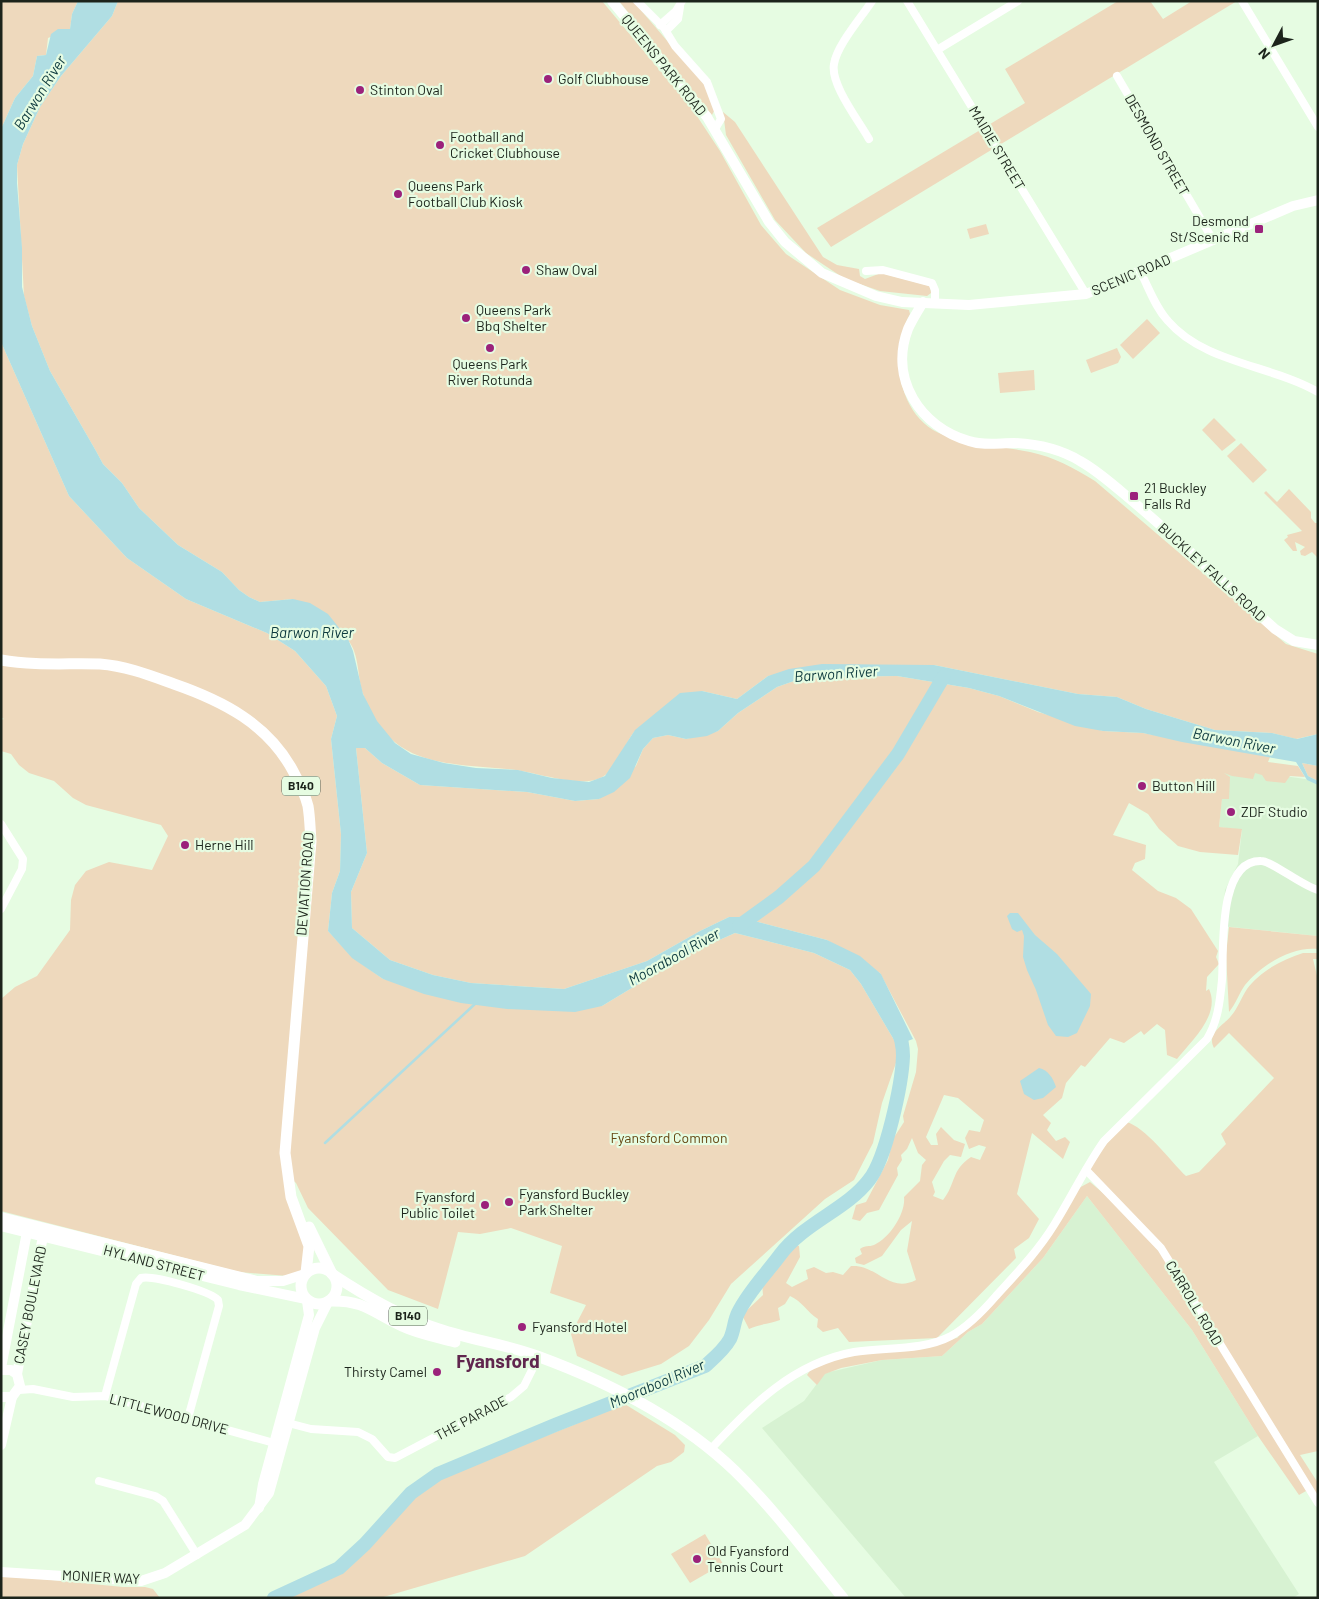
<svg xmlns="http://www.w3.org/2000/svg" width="1319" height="1599" viewBox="0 0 1319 1599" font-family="Barlow,sans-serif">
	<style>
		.built { fill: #d7f2d2 }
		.green { fill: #eed9bd; fill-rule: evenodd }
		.water { fill: #b0dee3 }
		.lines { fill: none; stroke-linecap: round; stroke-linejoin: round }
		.stream { stroke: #b0dee3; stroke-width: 2.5 }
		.river { stroke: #b0dee3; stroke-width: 14 }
		.street { stroke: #fff; stroke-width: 8 }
		.secondary { stroke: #fff; stroke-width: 10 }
		.primary { stroke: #fff; stroke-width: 11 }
		.poi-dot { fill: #9b227b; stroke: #e6fce2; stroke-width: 2 }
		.labels { text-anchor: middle; stroke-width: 4.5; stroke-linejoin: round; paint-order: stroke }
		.shield { fill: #e6fce2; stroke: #596557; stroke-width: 1 }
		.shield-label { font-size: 12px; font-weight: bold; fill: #1c241b }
		.street-label { font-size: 14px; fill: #1c241b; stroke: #e6fce2 }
		.poi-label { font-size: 14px; fill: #1c241b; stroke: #e6fce2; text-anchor: start }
		.park-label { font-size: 14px; fill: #654712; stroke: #e6fce2 }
		.water-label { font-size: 15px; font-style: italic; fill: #0e3a3f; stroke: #e6fce2 }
		.district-label { font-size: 19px; font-weight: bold; fill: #60264e; stroke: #e6fce2 }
	</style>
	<rect width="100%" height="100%" fill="#e6fce2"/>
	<g class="built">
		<polygon points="1225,767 1318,781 1318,936 1222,926 1225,890 1238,864 1242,830 1219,827"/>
		<polygon points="1087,1196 1192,1330 1258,1436 1214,1462 1299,1594 1293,1598 906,1598 762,1428 804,1401 825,1373 882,1360 942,1356 968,1332 982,1324 1043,1258"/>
	</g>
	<g class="green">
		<polygon points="1,1 78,1 72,14 70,29 48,38 46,55 37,56 33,76 15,98 1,129"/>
		<path d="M118 1H602L693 110 720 151 761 225 786 254 840 290 880 305 909 310 910 314C889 352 897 418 944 435 972 445 1001 446 1030 452 1054 457 1074 468 1095 481L1286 644 1318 654V734L1296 739 1272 733 1215 730 1146 709 1117 697 1078 694 934 665H855L768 676 737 699 702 691C689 699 642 722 634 732 623 746 616 773 598 779 578 787 538 773 516 770 449 762 391 771 363 694 357 677 360 655 348 640 339 629 306 608 293 599L260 602 249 597 239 590 222 572 178 545 139 508 122 483 103 464 96 451 50 371 32 326 24 296 17 165 23 144 40 107 61 76 112 16Z"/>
		<polygon points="619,1 633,1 705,85 715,109 712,115"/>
		<polygon points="1118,1 1150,1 1163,19 1192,1 1237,1 831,247 817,228 1025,103 1005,69"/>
		<polygon points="723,112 735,122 823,257 837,265 859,269 860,276 865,279 881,273 930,286 931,293 927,296 880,291 845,279 806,253 775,220 726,135"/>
		<polygon points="986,224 989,234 970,239 967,229"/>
		<polygon points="1147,319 1160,333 1133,359 1120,345"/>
		<polygon points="1,342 69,496 127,558 186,599 267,633 295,651 326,686 337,716 331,739 341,834 340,871 332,893 328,931 352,957 383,979 602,1006 688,954 735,933 814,953 850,970 861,984 897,1045 897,1060 882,1103 873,1143 854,1180 825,1199 731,1284 709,1320 689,1346 661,1364 622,1376 577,1356 571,1334 586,1305 550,1293 562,1246 511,1228 480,1234 458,1232 438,1309 388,1290 308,1208 296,1183 289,1177 306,1236 306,1273 288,1276 239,1272 1,1211 1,999 15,987 37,976 70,930 71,900 75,885 86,871 109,862 152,870 168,836 161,825 86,805 73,798 54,781 29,773 19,765 11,754 1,751 1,720 4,719 1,717"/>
		<polygon points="1117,348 1121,357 1118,363 1091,373 1086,360"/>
		<polygon points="1034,370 1035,390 1000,393 998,373"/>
		<polygon points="1214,418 1236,440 1222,451 1202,430"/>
		<polygon points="1241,443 1267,470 1253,483 1227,456"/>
		<polygon points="1289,489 1311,512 1311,518 1315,523 1318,523 1318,558 1312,552 1305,556 1301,555 1300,551 1305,547 1295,542 1297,551 1293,551 1284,540 1288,537 1287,535 1302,531 1264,493 1266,491 1277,502"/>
		<path d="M897 676 969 688 999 696 1038 712 1103 731 1143 733 1270 757 1268 762 1298 766 1305 777 1290 776 1285 783 1266 781 1262 775 1255 773 1253 779 1232 776 1224 773 1230 777 1229 799H1222L1219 827 1242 829 1238 855 1200 852 1178 846 1159 829 1148 814 1129 803 1113 835 1146 845 1145 859 1135 863 1132 870 1158 891 1176 898 1191 909 1218 951 1216 957 1219 964 1207 977 1206 991 1209 989C1221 1015 1191 1041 1177 1059L1167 1055 1165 1030 1157 1024 1144 1035 1141 1031 1124 1043 1110 1038 1085 1067 1081 1065 1066 1083 1062 1098 1043 1115 1051 1123 1047 1130 1056 1141 1065 1137 1070 1142 1063 1159 1032 1133 1017 1194 1039 1219 1029 1238 1014 1249 1016 1258 937 1338 849 1342 838 1328 823 1332 817 1327 818 1319C807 1312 802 1301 790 1296L785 1304 778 1308 780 1320C769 1324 759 1324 749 1329L742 1315 763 1295 762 1283 792 1244 799 1246 800 1257 786 1283 792 1287 808 1279 806 1270 814 1267 826 1273 833 1272 843 1275 851 1266C877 1264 889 1294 916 1280L907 1251 912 1221 901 1230 882 1256 864 1265 856 1263 855 1258 862 1254 860 1249C865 1245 869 1247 874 1245 890 1238 906 1213 904 1197L920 1181 922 1165 926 1160 918 1153 912 1138 907 1149 901 1155 902 1160 897 1168 898 1175 879 1210 867 1213 860 1221 852 1219 856 1205 866 1202 888 1160 893 1139 904 1122 903 1116 916 1072 918 1049 916 1041 880 973 827 940 739 917H729L700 931 647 961 564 989 471 983 433 975 390 960 352 928 351 892 367 853 356 748H365L382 763 420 785 527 792 575 801 599 799 636 766 643 749 653 738 668 735 686 739 718 731 738 713 777 687 794 681 820 677ZM944 1095 958 1098 984 1120 980 1132 969 1130 965 1138 969 1149 979 1145 986 1147 980 1160 971 1157C951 1170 956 1184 943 1200L933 1196 935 1192 932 1182 944 1161 950 1155 961 1157 965 1144 954 1140 941 1127 936 1134 938 1145H931L926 1137Z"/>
		<polygon points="1302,763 1318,766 1318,781 1308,776"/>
		<path d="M1229 927 1318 936V949C1292 946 1261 965 1245 985 1239 993 1236 1004 1229 1012L1226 955Z"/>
		<path d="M1303 953H1318V959H1313L1318 980V1451L1300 1455 1318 1483V1504L1306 1491 1299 1495 1258 1436 1192 1330 1087 1196 1043 1258 982 1324 968 1332 942 1356 882 1360 841 1368 825 1374 817 1385 807 1375 811 1369 846 1356 957 1338 1040 1247 1077 1189 1090 1182 1110 1199 1087 1172 1101 1150 1126 1122C1145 1126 1171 1162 1186 1176L1199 1172 1226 1144 1221 1134 1274 1078 1229 1033 1214 1048C1206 1033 1224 1025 1231 1016 1238 1008 1241 998 1247 989 1260 971 1282 960 1303 953Z"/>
		<polygon points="623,1403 675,1435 685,1445 684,1452 671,1462 657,1466 525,1556 380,1598 274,1598 339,1568 354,1555 383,1514 449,1474 576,1424"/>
		<polygon points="705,1534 723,1564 690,1583 671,1554"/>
		<polygon points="1,1575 123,1587 145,1587 153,1589 160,1598 1,1598"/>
	</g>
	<g class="water">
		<polygon points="78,1 118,1 112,16 61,76 40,107 23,144 17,165 17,183 22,248 22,287 32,326 50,371 96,451 103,464 122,483 139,508 178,545 222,572 239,590 249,597 260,602 293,599 310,603 328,614 348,639 353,651 363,694 377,721 395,743 411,754 444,763 476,768 518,770 552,778 589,782 605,776 635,730 680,693 702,691 737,699 768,676 789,669 822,664 934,665 1078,694 1117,697 1146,709 1215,730 1272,733 1297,739 1318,734 1318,766 1302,763 1308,776 1318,781 1318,785 1307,780 1296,762 1182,742 1143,733 1103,731 1075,726 999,696 969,688 897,676 820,677 794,681 777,687 738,713 718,731 707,736 686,739 668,735 653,738 643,749 630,778 614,792 599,799 575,801 527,792 420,785 382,763 365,748 356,748 367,853 351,892 352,928 390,960 433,975 471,983 564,989 647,961 700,931 729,917 739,917 827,940 860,956 881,974 913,1039 897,1045 861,984 850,970 814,953 735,933 688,954 602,1006 575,1012 507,1009 461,1003 424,994 383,979 352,958 328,931 332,893 340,871 341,834 331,739 337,716 326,686 295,651 267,633 186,599 127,558 69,496 1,342 1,129 15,98 33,76 37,56 46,55 51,34 58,29 70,29 72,14"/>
		<polygon points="1010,913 1018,913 1035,935 1057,954 1091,994 1090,1006 1077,1033 1068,1037 1056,1036 1048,1025 1036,990 1027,970 1023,957 1024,936 1022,930 1017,932 1012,929 1007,916"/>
		<path d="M1039 1068C1048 1070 1053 1078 1056 1087L1043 1098 1034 1100 1024 1094 1020 1081Z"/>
	</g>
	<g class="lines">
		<polyline class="stream" points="325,1143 476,1003"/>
		<g class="river">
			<polyline points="739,926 779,897 814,866 898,754 944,676"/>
			<path d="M274 1598 339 1568 365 1544 411 1493 438 1474 555 1425 705 1366C714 1358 724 1350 730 1339 734 1331 734 1321 738 1313 748 1292 766 1274 780 1255 805 1222 846 1210 869 1180 886 1159 902 1084 903 1056 903 1046 901 1037 897 1027"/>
		</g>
		<g class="street">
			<polyline points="637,1 664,28 675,46 707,82 721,119 715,129"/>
			<polyline points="907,1 1086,294"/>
			<polyline points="1242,1 1318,127"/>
			<polyline points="660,25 676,11 682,1"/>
			<polyline points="666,31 678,19 680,7"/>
			<polyline points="937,50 1018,1"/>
			<polyline points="1117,76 1213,240"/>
			<path d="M869 139C859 121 830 84 834 64 837 45 861 18 872 1"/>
			<polyline points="866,271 883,270 932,283 935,290 935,303"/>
			<path d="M1140 271C1149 288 1155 307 1168 321 1204 363 1271 365 1318 392"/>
			<polyline points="1,824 23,859 22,869 1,909"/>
			<polyline points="1086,1170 1161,1248 1318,1503"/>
			<polyline points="19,1390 33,1389 73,1397 105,1396 274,1443"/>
			<path d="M105 1396 136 1284 141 1278C153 1275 210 1291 218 1300L219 1306 188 1418"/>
			<polyline points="288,1423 311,1429 358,1432 372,1439 388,1457 395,1458 511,1397 524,1386 536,1362"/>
			<path d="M710 1450C751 1406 793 1363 854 1352 885 1347 923 1351 951 1336 969 1326 983 1311 996 1296 1016 1274 1038 1251 1054 1225 1071 1198 1085 1168 1104 1141L1207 1039C1218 1021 1220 1001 1222 980 1224 952 1217 860 1261 861 1272 861 1302 886 1318 890"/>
			<polyline points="99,1481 155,1496 163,1501 197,1555"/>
		</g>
		<g class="secondary">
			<polyline points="612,1 707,117 769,222 785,242 822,273 876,296 902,302 969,305 1086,294 1293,206 1318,200"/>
			<path d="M923 302C918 311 912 320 908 329 889 379 920 427 969 441 983 446 999 443 1014 443 1037 444 1060 449 1080 461 1100 472 1119 490 1137 505 1184 545 1229 588 1275 629L1294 641 1318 645"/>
			<polyline points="1,1217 257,1281 283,1281 305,1274"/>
			<polyline points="1,1226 239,1285 306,1299"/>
			<polyline points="1,1368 27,1232 32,1231"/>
			<polyline points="1,1370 11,1370 17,1374 20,1386 12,1397 1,1397"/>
			<polyline points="17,1374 43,1236"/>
			<polyline points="1,1445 12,1397"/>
			<polyline points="259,1508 263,1484 309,1315 307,1301"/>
			<polyline points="1,1572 141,1581 165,1573 245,1525 269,1493 315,1328 328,1302"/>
		</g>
		<g class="primary">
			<path d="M1 660C35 666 67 663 100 664 126 666 149 675 174 684 223 701 268 724 293 771 299 782 305 794 308 806 310 818 310 829 311 841L285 1153 291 1197 309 1246 306 1273"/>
			<polyline points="309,1227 331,1272"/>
			<circle cx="319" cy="1286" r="18"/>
			<path d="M332 1274C365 1296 401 1317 439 1329 471 1340 505 1344 537 1356 608 1382 680 1418 735 1471 775 1510 808 1555 843 1598"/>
			<path d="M330 1301C365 1300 373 1313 402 1326 419 1334 437 1337 455 1342"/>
		</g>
	</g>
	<g class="poi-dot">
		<circle cx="548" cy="79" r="5"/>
		<circle cx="360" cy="90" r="5"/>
		<circle cx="440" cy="145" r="5"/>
		<circle cx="398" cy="194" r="5"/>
		<rect x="1254" y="224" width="10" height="10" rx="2.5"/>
		<circle cx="526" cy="270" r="5"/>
		<circle cx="466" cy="318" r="5"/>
		<circle cx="490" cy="348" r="5"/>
		<rect x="1129" y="491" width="10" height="10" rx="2.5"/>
		<circle cx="1142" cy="786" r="5"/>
		<circle cx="1231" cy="812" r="5"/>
		<circle cx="185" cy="845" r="5"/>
		<circle cx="509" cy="1202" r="5"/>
		<circle cx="485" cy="1205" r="5"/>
		<circle cx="522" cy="1327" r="5"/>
		<circle cx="437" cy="1372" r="5"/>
		<circle cx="697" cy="1559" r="5"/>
	</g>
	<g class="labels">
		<g class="shield">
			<rect x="282" y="776.5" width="38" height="19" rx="4"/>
			<rect x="389" y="1306.5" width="38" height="19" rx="4"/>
		</g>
		<g class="shield-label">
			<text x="301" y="790">B140</text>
			<text x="408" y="1320">B140</text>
		</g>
		<g class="street-label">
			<text transform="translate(664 65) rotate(51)" y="5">QUEENS PARK ROAD</text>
			<text transform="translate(1157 145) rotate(60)" y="5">DESMOND STREET</text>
			<text transform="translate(997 148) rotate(59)" y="5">MAIDIE STREET</text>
			<text transform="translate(1131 275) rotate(-23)" y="5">SCENIC ROAD</text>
			<text transform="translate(1212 572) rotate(42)" y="5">BUCKLEY FALLS ROAD</text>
			<text transform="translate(305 884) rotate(-86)" y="5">DEVIATION ROAD</text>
			<text transform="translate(154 1263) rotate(15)" y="5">HYLAND STREET</text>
			<text transform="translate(1194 1303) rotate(59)" y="5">CARROLL ROAD</text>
			<text transform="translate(30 1305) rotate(-79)" y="5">CASEY BOULEVARD</text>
			<text transform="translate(169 1414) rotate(15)" y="5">LITTLEWOOD DRIVE</text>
			<text transform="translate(471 1418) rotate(-28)" y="5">THE PARADE</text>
			<text transform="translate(101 1577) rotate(3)" y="5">MONIER WAY</text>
		</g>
		<g class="poi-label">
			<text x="558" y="84">Golf Clubhouse</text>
			<text x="370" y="95">Stinton Oval</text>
			<text x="450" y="142">Football and<tspan x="450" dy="16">Cricket Clubhouse</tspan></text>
			<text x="408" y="191">Queens Park<tspan x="408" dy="16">Football Club Kiosk</tspan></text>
			<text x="1249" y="226" text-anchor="end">Desmond<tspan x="1249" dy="16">St/Scenic Rd</tspan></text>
			<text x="536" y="275">Shaw Oval</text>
			<text x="476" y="315">Queens Park<tspan x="476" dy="16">Bbq Shelter</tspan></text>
			<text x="490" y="369" text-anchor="middle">Queens Park<tspan x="490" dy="16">River Rotunda</tspan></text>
			<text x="1144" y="493">21 Buckley<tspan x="1144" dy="16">Falls Rd</tspan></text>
			<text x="1152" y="791">Button Hill</text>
			<text x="1241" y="817">ZDF Studio</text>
			<text x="195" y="850">Herne Hill</text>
			<text x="519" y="1199">Fyansford Buckley<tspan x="519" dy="16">Park Shelter</tspan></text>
			<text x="475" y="1202" text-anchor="end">Fyansford<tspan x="475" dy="16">Public Toilet</tspan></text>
			<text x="532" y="1332">Fyansford Hotel</text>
			<text x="427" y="1377" text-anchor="end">Thirsty Camel</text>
			<text x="707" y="1556">Old Fyansford<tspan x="707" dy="16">Tennis Court</tspan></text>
		</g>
		<g class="park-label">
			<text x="669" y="1143">Fyansford Common</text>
		</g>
		<g class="water-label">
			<text transform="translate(40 93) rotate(-58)" y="5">Barwon River</text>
			<text x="312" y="638">Barwon River</text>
			<text transform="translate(836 674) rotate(-4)" y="5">Barwon River</text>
			<text transform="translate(1234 741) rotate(11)" y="5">Barwon River</text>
			<text transform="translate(674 957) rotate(-29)" y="5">Moorabool River</text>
			<text transform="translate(657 1384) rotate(-23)" y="5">Moorabool River</text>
		</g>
		<g class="district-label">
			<text x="498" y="1368">Fyansford</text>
		</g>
	</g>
	<rect width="1319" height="1599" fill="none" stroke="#1c241b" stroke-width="5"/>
	<g transform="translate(1274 45) rotate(229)" stroke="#e6fce2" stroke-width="4" paint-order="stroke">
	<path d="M0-4L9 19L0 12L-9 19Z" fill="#1c241b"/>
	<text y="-8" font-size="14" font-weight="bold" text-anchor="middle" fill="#1c241b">N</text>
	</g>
</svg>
